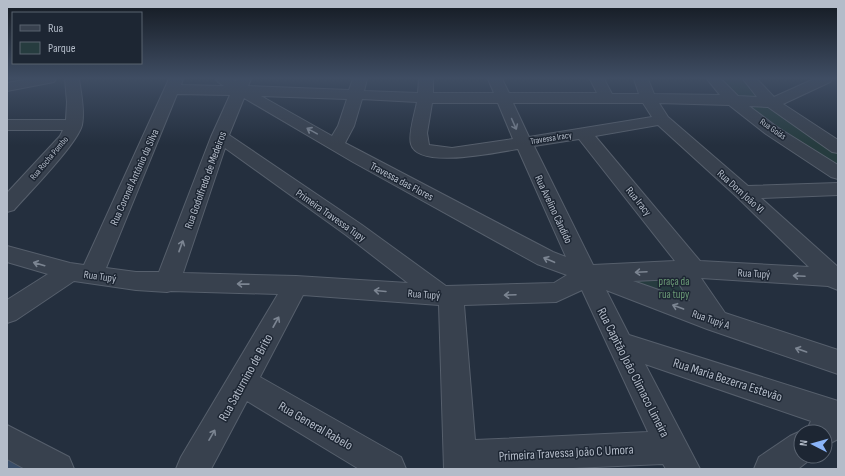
<svg xmlns="http://www.w3.org/2000/svg" width="845" height="476" viewBox="0 0 845 476" font-family="'Sofia Sans Condensed',sans-serif">
	<style>
		.green { fill: #263c3f }
		.lines { fill: none; stroke-linecap: round; stroke-linejoin: round }
		.canal { fill: #394c67; fill-rule: evenodd }
		.minor-casing { stroke: #565f6c; stroke-width: 2 }
		.minor { fill: #38414e; fill-rule: evenodd }
		.oneway { stroke: #7c8592 }
		.labels { text-anchor: middle; stroke-width: 3; stroke-linejoin: round; paint-order: stroke }
		.far-street-label { font-size: 9px; fill: #b4bcc9; stroke: #1d2633 }
		.street-label { font-size: 11px; fill: #b4bcc9; stroke: #1d2633 }
		.park-label { font-size: 11px; fill: #6b9a76; stroke: #1d2633 }
		.near-street-label { font-size: 13px; fill: #b4bcc9; stroke: #1d2633 }
	</style>
	<rect width="100%" height="100%" fill="#242f3e"/>
	<g class="green">
		<polygon points="721,79 747,79 760,96 758,99 739,97"/>
		<polygon points="748,105 769,106 838,152 838,169"/>
		<polygon points="683,270 716,321 585,274"/>
	</g>
	<g class="lines">
		<polygon class="canal" points="7,451 26,460 29,469 7,469"/>
		<defs>
			<g id="minor">
				<polygon points="29,79 56,79 54,82 7,91 7,83"/>
				<path d="M65 79H79C81 93 85 111 82 125 78 143 29 193 14 210L7 212V193L60 136 63 130H7V120H66L67 102Z"/>
				<path d="M169 79H183L181 85 224 86 218 82 216 79H232L236 81 237 79H251L248 86 349 90 353 79H367L364 91 418 93 419 79H433V93H494L488 79H502L509 93H597L590 79H604L612 94H639L634 79H648L654 94 720 95 707 79H721L738 96 757 97 743 79H757L774 97 814 79H832L830 82 783 104 838 140V153L832 152 768 107 749 106 777 127 838 165V179L831 177 766 134 729 105 659 103 668 117 748 186 838 183V195L761 198 838 267V290L828 286 701 278 725 313 838 350V374L707 329 606 290 629 335 838 401V439L825 446V432H806L811 421 645 364 700 469H666L663 464 550 469H444L439 305 303 295 260 377 401 457 406 469H359L247 401 211 469H176L181 457 278 294 171 291 167 292 136 290 74 281 16 320 7 323V300L48 274 7 262V246L70 263 84 265ZM177 94 230 95 211 137 159 272H136L106 268ZM261 96 347 99 338 126 332 136ZM244 98 353 162 537 264 567 275 554 283 446 286 362 225 229 135ZM362 99 417 102C415 113 408 134 411 144 418 170 498 152 518 149L566 257 553 252 345 143 354 126ZM432 103H498L513 139 452 148 429 145 427 133ZM513 103H643L652 117 529 137ZM658 125 736 196 809 267 700 261 595 136ZM579 139 675 261 593 265 534 146ZM225 148 346 235 408 283 296 276 183 273ZM676 279 690 301 633 281ZM582 290 648 432 475 440 464 305 556 302Z"/>
				<polygon points="7,425 69,457 74,469 25,469 7,459"/>
				<polygon points="801,431 804,432 801,432 801,456 813,456 812,458 798,469 754,469 759,457 790,436"/>
			</g>
		</defs>
		<use href="#minor" class="minor-casing"/>
		<use href="#minor" class="minor"/>
	</g>
	<defs><path id="oneway-shaft" d="M-6 0H5M1.5-3L5.5 0L1.5 3" fill="none" stroke-width="1.6" stroke-linecap="round" stroke-linejoin="round"/></defs>
	<g class="oneway">
		<use href="#oneway-shaft" transform="translate(514 124) rotate(66)"/>
		<use href="#oneway-shaft" transform="translate(312 131) rotate(-151)"/>
		<use href="#oneway-shaft" transform="translate(181 246) rotate(-70)"/>
		<use href="#oneway-shaft" transform="translate(549 260) rotate(-157)"/>
		<use href="#oneway-shaft" transform="translate(39 264) rotate(-164)"/>
		<use href="#oneway-shaft" transform="translate(641 272) rotate(177)"/>
		<use href="#oneway-shaft" transform="translate(799 276) rotate(-177)"/>
		<use href="#oneway-shaft" transform="translate(243 284) rotate(-179)"/>
		<use href="#oneway-shaft" transform="translate(380 291) rotate(-175)"/>
		<use href="#oneway-shaft" transform="translate(510 295) rotate(178)"/>
		<use href="#oneway-shaft" transform="translate(678 307) rotate(-160)"/>
		<use href="#oneway-shaft" transform="translate(276 322) rotate(-61)"/>
		<use href="#oneway-shaft" transform="translate(801 350) rotate(-161)"/>
		<use href="#oneway-shaft" transform="translate(212 435) rotate(-60)"/>
	</g>
	<linearGradient id="sky" x2="0" y2="1"><stop stop-color="#141a22"/><stop offset="0.54" stop-color="#3f4d63"/><stop offset="1" stop-color="#3f4d63" stop-opacity="0"/></linearGradient>
	<rect width="845" height="145" fill="url(#sky)"/>
	<g class="labels">
		<g class="far-street-label">
			<text transform="translate(773 129) rotate(35)" y="3">Rua Goiás</text>
			<text transform="translate(551 138) rotate(-9)" y="3">Travessa Iracy</text>
			<text transform="translate(49 158) rotate(-50)" y="3">Rua Rocha Pombo</text>
		</g>
		<g class="street-label">
			<text transform="translate(134 177) rotate(-66)" y="4">Rua Coronel Antônio da Silva</text>
			<text transform="translate(205 180) rotate(-70)" y="4">Rua Godolfredo de Medeiros</text>
			<text transform="translate(402 181) rotate(28)" y="4">Travessa das Flores</text>
			<text transform="translate(741 191) rotate(42)" y="4">Rua Dom João VI</text>
			<text transform="translate(639 201) rotate(51)" y="4">Rua Iracy</text>
			<text transform="translate(554 209) rotate(65)" y="4">Rua Avelino Cândido</text>
			<text transform="translate(331 215) rotate(35)" y="4">Primeira Travessa Tupy</text>
			<text transform="translate(754 273) rotate(3)" y="4">Rua Tupý</text>
			<text transform="translate(100 276) rotate(8)" y="4">Rua Tupý</text>
			<text transform="translate(424 294) rotate(4)" y="4">Rua Tupý</text>
			<text transform="translate(711 319) rotate(19)" y="4">Rua Tupý A</text>
		</g>
		<g class="park-label">
			<text x="674" y="285">praça da<tspan x="674" dy="13">rua tupy</tspan></text>
		</g>
		<g class="near-street-label">
			<text transform="translate(634 372) rotate(63)" y="5">Rua Capitão João Climaco Limeira</text>
			<text transform="translate(245 377) rotate(-61)" y="5">Rua Saturnino de Brito</text>
			<text transform="translate(728 379) rotate(18)" y="5">Rua Maria Bezerra Estevão</text>
			<text transform="translate(316 425) rotate(30)" y="5">Rua General Rabelo</text>
			<text transform="translate(566 452) rotate(-3)" y="5">Primeira Travessa João C Umora</text>
		</g>
	</g>
	<rect width="845" height="476" fill="none" stroke="#b4bcc9" stroke-width="16"/>
	<rect x="12" y="12" width="130" height="52" fill="#1d2633" stroke="#59626f"/>
	<rect x="20" y="25" width="20" height="6" fill="#38414e" stroke="#59626f"/>
	<text x="48" y="32" font-size="12" fill="#b4bcc9">Rua</text>
	<rect x="20" y="42" width="20" height="12" fill="#263c3f" stroke="#59626f"/>
	<text x="48" y="52" font-size="12" fill="#b4bcc9">Parque</text>
	<g transform="translate(813 444) rotate(276)"><circle r="19" fill="#1d2633" stroke="#59626f"/>
	<path d="M0-3L7 15L0 10L-7 15Z" fill="#8ab4f8"/>
	<text y="-6" font-size="11" font-weight="bold" text-anchor="middle" fill="#b4bcc9">N</text>
	</g>
</svg>
